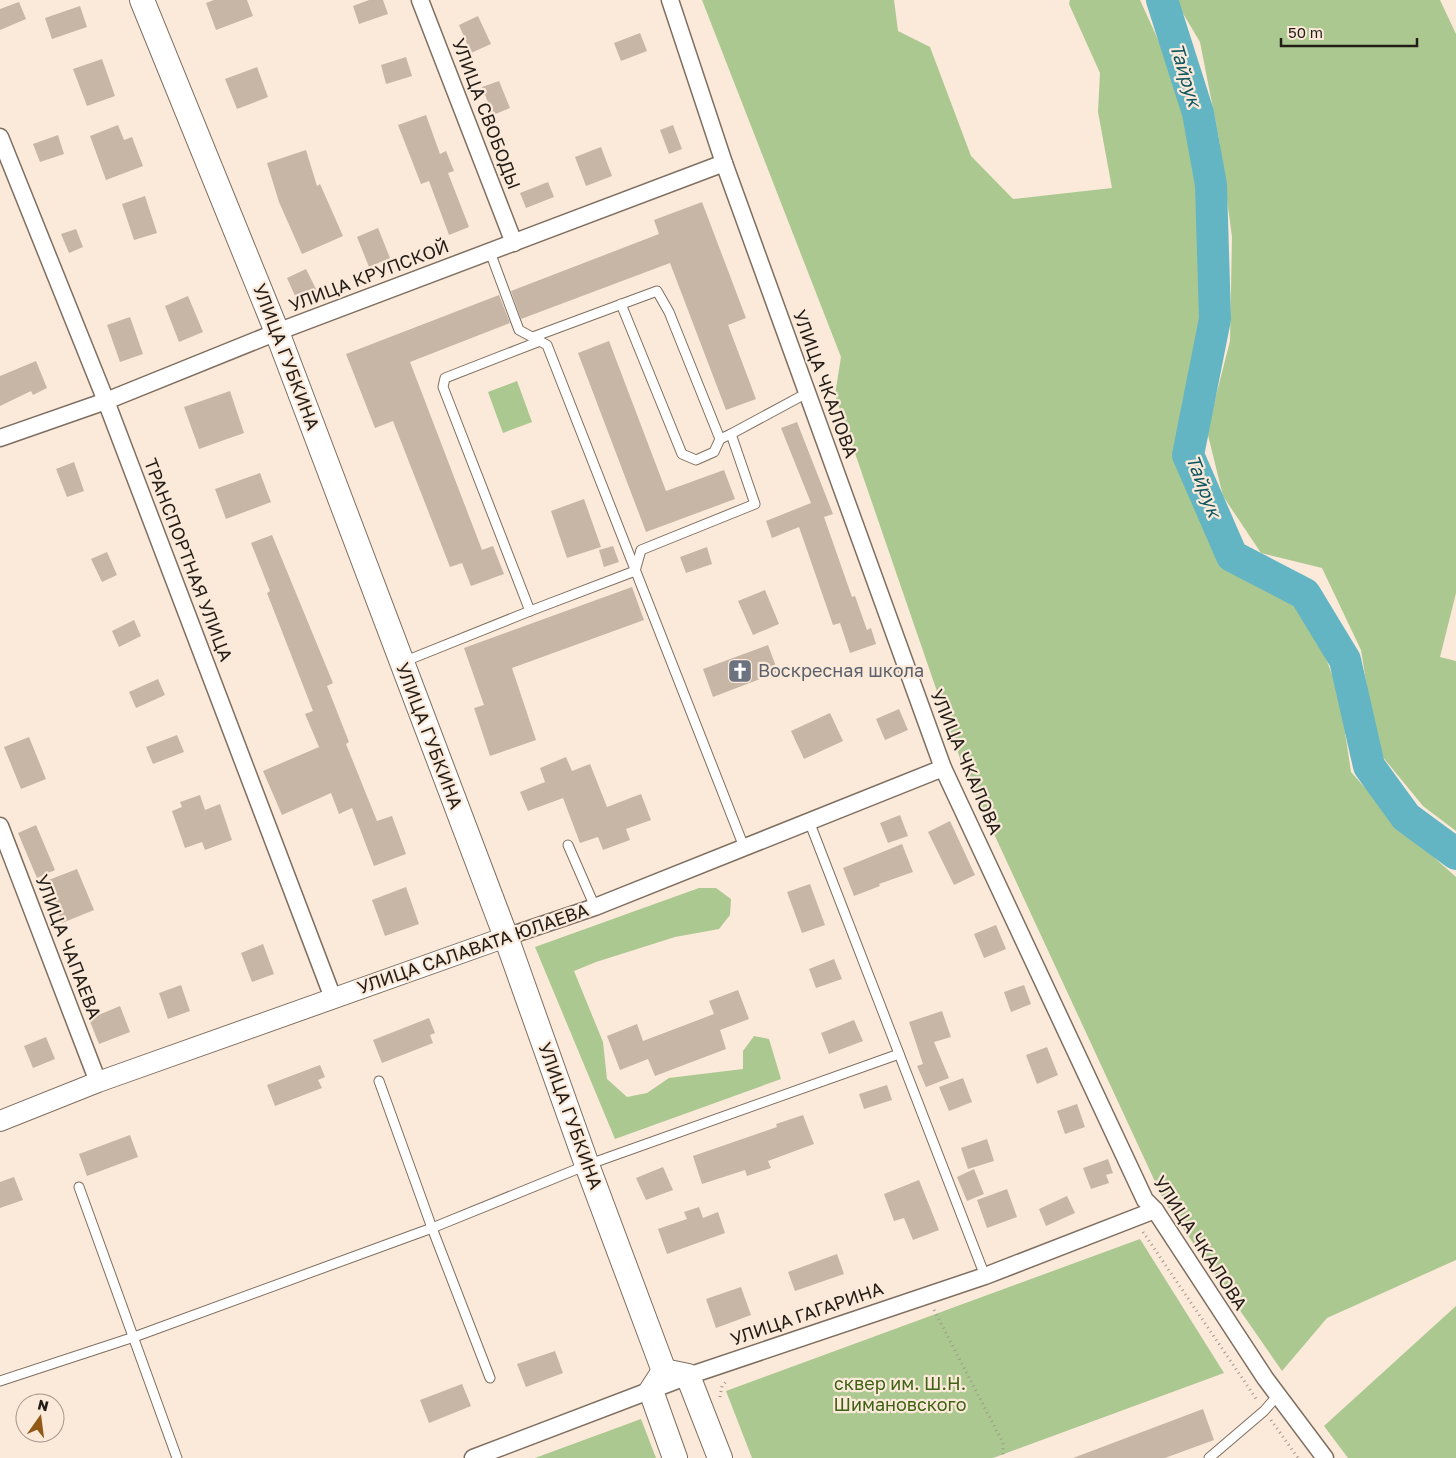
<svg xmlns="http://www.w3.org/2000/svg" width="1456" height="1458" viewBox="0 0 1456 1458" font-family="'Golos Text',sans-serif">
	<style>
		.green { fill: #abc891 }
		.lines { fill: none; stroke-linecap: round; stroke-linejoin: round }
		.river { stroke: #63b5c3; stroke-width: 32 }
		.building { fill: #c7b6a6 }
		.service-casing { stroke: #7f6f60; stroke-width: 11 }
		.minor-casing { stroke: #7f6f60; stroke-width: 19 }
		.tertiary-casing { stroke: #7f6f60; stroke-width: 22 }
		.secondary-casing { stroke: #7f6f60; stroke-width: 26 }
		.path { stroke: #a4978b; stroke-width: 3; stroke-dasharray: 1 4; stroke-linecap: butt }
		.service { stroke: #fff; stroke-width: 9 }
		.minor { stroke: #fff; stroke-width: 16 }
		.tertiary { stroke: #fff; stroke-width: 20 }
		.secondary { stroke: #fff; stroke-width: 24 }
		.labels { text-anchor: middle; stroke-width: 4.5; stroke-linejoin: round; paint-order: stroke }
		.street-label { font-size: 18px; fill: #231d17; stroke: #fbe9d9 }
		.worship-label { font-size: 18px; fill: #5b616d; stroke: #fbe9d9; text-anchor: start }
		.park-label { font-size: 18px; fill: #3f6314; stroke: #fbe9d9 }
		.water-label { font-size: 19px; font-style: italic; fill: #0e5660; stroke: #fbe9d9 }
	</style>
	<rect width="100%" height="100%" fill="#fbe9d9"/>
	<g class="green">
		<polygon points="702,0 894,0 898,31 930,47 971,156 1013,199 1112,188 1098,112 1100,73 1069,4 1070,0 1140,0 1170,66 1193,135 1202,226 1203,318 1182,405 1178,453 1213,537 1243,576 1288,592 1322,648 1339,693 1351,772 1401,828 1456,877 1456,1260 1327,1318 1282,1371 1164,1201 963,767 835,395 841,357"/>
		<polygon points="1175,0 1440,0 1456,34 1456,593 1440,657 1456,661 1456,831 1423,806 1377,750 1361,650 1322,568 1261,553 1223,496 1207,431 1230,341 1232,237 1219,139 1200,42"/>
		<polygon points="517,381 532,422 503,433 488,392"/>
		<polygon points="699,888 716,888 731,899 730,915 719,929 675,937 596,962 574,971 603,1042 607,1079 627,1097 647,1093 669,1078 743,1069 743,1051 754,1036 769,1039 781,1079 615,1139 535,947"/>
		<polygon points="1140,1239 1224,1373 993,1458 752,1458 726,1391"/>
		<polygon points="1456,1306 1456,1458 1348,1458 1324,1426"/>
		<polygon points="641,1419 656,1458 535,1458"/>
	</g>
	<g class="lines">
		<polyline class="river" points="1162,0 1198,113 1211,185 1215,319 1188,455 1232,556 1305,594 1345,660 1369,766 1406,817 1456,854"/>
	</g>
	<g class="building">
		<polygon points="214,0 247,0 253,16 216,30 206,3"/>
		<polygon points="369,0 383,0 388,14 359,24 353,6"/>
		<polygon points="19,2 26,19 0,30 0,9"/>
		<polygon points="80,6 87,27 52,39 45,18"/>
		<polygon points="478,16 491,44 471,53 459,25"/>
		<polygon points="640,33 647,51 621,61 614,43"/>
		<polygon points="406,57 412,76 386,84 381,65"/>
		<polygon points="102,59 115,96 87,106 73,69"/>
		<polygon points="257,67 268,97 237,109 225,79"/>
		<polygon points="499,81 510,108 493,115 482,87"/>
		<polygon points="426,115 440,154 446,151 454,171 448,173 469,227 449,235 429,181 421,184 398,125"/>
		<polygon points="118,125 124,140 132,137 143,166 106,180 90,136"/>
		<polygon points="673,125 682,149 669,154 660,130"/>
		<polygon points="58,135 64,154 40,162 33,144"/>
		<polygon points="601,147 612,176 586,186 575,157"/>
		<polygon points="306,150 317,186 320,184 343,236 302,254 279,202 267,163"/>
		<polygon points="548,182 554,197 526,208 520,193"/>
		<polygon points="145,196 157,233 134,240 122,204"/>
		<polygon points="702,202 746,318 728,325 756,399 726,410 670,263 521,319 511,291 659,234 654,220"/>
		<polygon points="378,228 390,258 369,267 357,237"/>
		<polygon points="76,229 83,247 69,253 61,234"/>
		<polygon points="306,269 316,289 296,298 287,278"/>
		<polygon points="499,295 510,323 410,362 482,550 493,546 504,574 471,586 462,563 450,567 393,421 375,428 346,354"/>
		<polygon points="188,296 203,332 179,342 165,306"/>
		<polygon points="130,317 143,354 120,362 107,325"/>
		<polygon points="609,341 666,491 724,470 735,499 646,532 578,353"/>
		<polygon points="36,361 47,388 33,395 31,391 0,406 0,376"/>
		<polygon points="230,391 244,433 199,449 184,407"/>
		<polygon points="797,422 833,514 824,517 852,597 855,596 867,630 871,628 876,644 850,653 840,623 833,625 799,527 772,538 766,521 811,503 781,428"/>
		<polygon points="74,462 84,491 67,497 56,469"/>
		<polygon points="260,473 271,502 226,519 215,489"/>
		<polygon points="584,499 601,547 567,558 551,511"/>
		<polygon points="272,535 333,683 327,686 349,742 346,744 377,821 392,816 406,854 374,866 352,808 339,814 331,793 282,815 263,771 319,747 305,714 313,711 267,593 270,591 251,543"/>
		<polygon points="613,546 619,562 604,567 599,550"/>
		<polygon points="707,547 712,564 686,573 680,557"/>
		<polygon points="107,552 117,575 102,582 91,559"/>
		<polygon points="632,587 644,620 512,668 536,740 490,756 474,708 484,705 464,648"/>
		<polygon points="765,590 779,624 753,635 738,601"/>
		<polygon points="134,620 141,636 119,647 112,631"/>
		<polygon points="768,645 778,672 713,697 703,669"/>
		<polygon points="158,679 165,695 136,708 129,692"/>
		<polygon points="899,709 908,730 885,740 876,719"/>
		<polygon points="830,713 843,741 804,759 791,731"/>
		<polygon points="177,735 184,752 153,764 146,747"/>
		<polygon points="29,737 46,779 21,789 4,747"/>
		<polygon points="566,757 572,771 590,764 607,807 641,794 651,820 626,829 630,840 603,850 598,837 580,843 563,798 528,811 520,792 545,782 540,768"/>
		<polygon points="200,795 205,810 220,804 232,840 205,850 202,842 185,848 172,811 182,807 180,802"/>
		<polygon points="900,815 908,836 888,843 880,823"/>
		<polygon points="950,821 975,875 954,885 928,832"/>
		<polygon points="36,825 55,870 37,878 18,833"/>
		<polygon points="902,844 913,872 879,884 880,886 854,896 843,868"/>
		<polygon points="77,869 94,910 62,923 46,881"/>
		<polygon points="810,884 825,925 802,933 787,892"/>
		<polygon points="406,887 419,924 385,936 372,900"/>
		<polygon points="996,925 1006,949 984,958 974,934"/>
		<polygon points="263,944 274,974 252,982 241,953"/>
		<polygon points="834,959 842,979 816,988 809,969"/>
		<polygon points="181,985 190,1011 168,1019 159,993"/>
		<polygon points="1024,985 1031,1004 1011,1012 1004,992"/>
		<polygon points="738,990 749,1019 720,1030 726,1049 655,1076 648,1059 620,1070 607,1036 637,1024 643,1041 714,1014 709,1001"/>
		<polygon points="120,1006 130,1032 99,1044 89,1019"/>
		<polygon points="942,1011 951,1037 934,1042 949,1078 926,1087 917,1066 923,1064 909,1022"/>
		<polygon points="429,1018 435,1033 430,1035 433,1043 382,1063 373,1040"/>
		<polygon points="854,1020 863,1041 829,1054 821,1033"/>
		<polygon points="46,1037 55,1059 33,1068 24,1046"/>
		<polygon points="1047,1047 1058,1075 1037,1084 1026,1055"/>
		<polygon points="320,1065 325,1077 318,1080 322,1088 275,1106 267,1085"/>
		<polygon points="963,1078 972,1102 949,1111 939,1087"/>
		<polygon points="887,1085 892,1100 864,1109 859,1094"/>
		<polygon points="1077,1104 1085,1127 1065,1134 1057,1111"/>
		<polygon points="803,1115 814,1144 768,1161 771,1168 747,1176 745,1170 702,1184 693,1156 777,1127 776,1124"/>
		<polygon points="130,1135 138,1157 87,1176 79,1154"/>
		<polygon points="987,1139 994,1161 968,1169 961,1148"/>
		<polygon points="1108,1159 1113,1173 1106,1175 1109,1183 1091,1189 1083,1168"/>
		<polygon points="663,1167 673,1190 646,1200 636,1178"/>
		<polygon points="974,1169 984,1194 967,1201 957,1177"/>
		<polygon points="14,1177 23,1200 0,1208 0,1182"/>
		<polygon points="919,1180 939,1230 913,1240 904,1218 894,1221 884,1194"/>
		<polygon points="1007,1189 1017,1217 987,1228 977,1200"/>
		<polygon points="1067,1196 1075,1213 1046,1226 1039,1209"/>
		<polygon points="699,1207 703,1218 718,1212 725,1233 667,1254 658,1229 687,1219 684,1212"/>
		<polygon points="837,1254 844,1274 795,1291 788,1272"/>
		<polygon points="741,1287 751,1315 716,1328 706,1299"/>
		<polygon points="555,1351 563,1373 526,1387 517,1364"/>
		<polygon points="462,1384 471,1406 429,1423 420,1400"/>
		<polygon points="1203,1409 1214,1440 1165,1458 1073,1458"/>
	</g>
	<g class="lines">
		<defs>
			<g id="service">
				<polyline points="490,252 519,330 547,345 744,847"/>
				<polyline points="621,304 682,454 696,460 714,452 720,439"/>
				<polyline points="533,337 657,291 669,312 720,439 731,434"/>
				<polyline points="530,611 443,387 445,378 540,341"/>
				<polyline points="403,662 530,611 635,571 641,550 755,504 731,434 807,393"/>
				<polyline points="809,821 985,1276"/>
				<polyline points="568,845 595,907"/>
				<polyline points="379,1081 432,1228 490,1378"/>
				<polyline points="79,1187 177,1458"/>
				<polyline points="0,1381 134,1337 432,1228 587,1165 899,1054"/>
				<polyline points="1209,1458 1264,1411 1278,1395"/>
			</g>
			<g id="minor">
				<polyline points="420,0 514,243"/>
				<polyline points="670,0 724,163 943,768 1145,1200 1155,1210 1265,1378 1325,1458"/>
				<polyline points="0,137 106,401 333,998"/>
				<polyline points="0,438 106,401 277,332 724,163"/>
				<polyline points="0,826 98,1082"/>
				<polyline points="506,937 595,907 943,768"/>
				<polyline points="473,1458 688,1376 985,1276 1155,1210"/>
			</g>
			<polyline id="tertiary" points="0,1121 98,1082 506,937"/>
			<g id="secondary">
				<polyline points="142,0 277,332 506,937 587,1165 664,1371 688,1376 720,1458"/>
				<polyline points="664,1371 651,1391 675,1458"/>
			</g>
		</defs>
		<use href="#service" class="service-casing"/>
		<use href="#minor" class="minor-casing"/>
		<use href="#tertiary" class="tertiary-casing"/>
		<use href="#secondary" class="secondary-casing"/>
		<g class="path">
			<polyline points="1143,1232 1257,1400"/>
			<polyline points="934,1310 1003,1443 1003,1458"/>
			<polyline points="720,1397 722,1386 727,1381"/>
			<polyline points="1271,1420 1298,1458"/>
		</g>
		<use href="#service" class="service"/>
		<use href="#minor" class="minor"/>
		<use href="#tertiary" class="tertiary"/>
		<use href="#secondary" class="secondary"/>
	</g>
	<defs>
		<symbol id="church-square" viewBox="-11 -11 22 22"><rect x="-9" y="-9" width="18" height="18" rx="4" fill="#6b7280" stroke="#fbe9d9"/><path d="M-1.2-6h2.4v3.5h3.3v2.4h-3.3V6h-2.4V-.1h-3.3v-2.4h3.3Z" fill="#fff"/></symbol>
	</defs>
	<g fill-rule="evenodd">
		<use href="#church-square" x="726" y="657" width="28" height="28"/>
	</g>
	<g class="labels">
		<g class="street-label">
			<text transform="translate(486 114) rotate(69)" y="6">УЛИЦА СВОБОДЫ</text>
			<text transform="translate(369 276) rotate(-21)" y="6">УЛИЦА КРУПСКОЙ</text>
			<text transform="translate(286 357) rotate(69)" y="6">УЛИЦА ГУБКИНА</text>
			<text transform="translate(825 384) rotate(70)" y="6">УЛИЦА ЧКАЛОВА</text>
			<text transform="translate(188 560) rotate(69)" y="6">ТРАНСПОРТНАЯ УЛИЦА</text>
			<text transform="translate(429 736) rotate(69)" y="6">УЛИЦА ГУБКИНА</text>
			<text transform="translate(966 762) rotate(67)" y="6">УЛИЦА ЧКАЛОВА</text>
			<text transform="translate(68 947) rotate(69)" y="6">УЛИЦА ЧАПАЕВА</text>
			<text transform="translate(473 949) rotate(-19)" y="6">УЛИЦА САЛАВАТА ЮЛАЕВА</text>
			<text transform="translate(570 1116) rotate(70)" y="6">УЛИЦА ГУБКИНА</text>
			<text transform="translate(1200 1243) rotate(57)" y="6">УЛИЦА ЧКАЛОВА</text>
			<text transform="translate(807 1314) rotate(-19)" y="6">УЛИЦА ГАГАРИНА</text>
		</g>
		<g class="worship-label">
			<text x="758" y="677">Воскресная школа</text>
		</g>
		<g class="park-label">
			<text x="900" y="1390">сквер им. Ш.Н.<tspan x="900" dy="21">Шимановского</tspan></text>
		</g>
		<g class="water-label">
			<text transform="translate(1186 75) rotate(73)" y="7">Тайрук</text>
			<text transform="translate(1204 486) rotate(69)" y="7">Тайрук</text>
		</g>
	</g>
	<g transform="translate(40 1418) rotate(14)"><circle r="24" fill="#fbe9d9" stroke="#a5978b"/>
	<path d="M0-4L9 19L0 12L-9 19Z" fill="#925815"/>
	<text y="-8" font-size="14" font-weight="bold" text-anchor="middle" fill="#231d17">N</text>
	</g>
	<path d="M1281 38v8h136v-8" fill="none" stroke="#231d17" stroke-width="2.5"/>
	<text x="1288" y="38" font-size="15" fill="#231d17" stroke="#fbe9d9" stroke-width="4" paint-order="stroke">50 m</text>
</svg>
